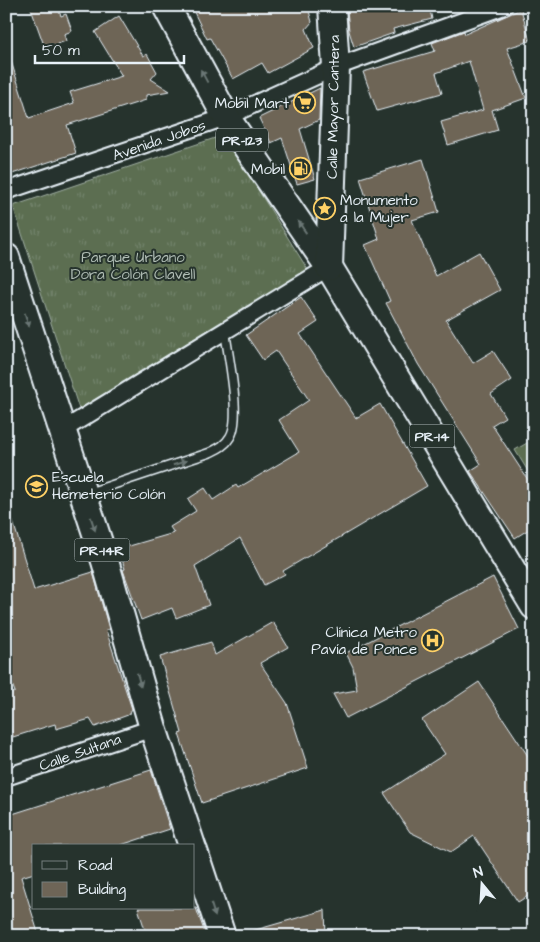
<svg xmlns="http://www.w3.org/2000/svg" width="540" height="942" viewBox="0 0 540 942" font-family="'Architects Daughter',sans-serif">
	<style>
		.grass { fill: url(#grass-tufts); stroke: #a2b0a4 }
		.pitch { fill: #5b6e51; stroke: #a2b0a4 }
		.building { fill: #6e6557; stroke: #e8f1f8 }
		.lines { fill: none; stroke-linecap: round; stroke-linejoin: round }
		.lane-casing { stroke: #e8f1f8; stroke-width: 11 }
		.street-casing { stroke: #e8f1f8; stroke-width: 20 }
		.primary-casing { stroke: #e8f1f8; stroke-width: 30 }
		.lane { stroke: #26332d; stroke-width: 8 }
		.street { stroke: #26332d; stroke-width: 16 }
		.primary { stroke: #26332d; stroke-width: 26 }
		.oneway { fill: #6a7674 }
		.labels { text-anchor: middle; stroke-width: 4; stroke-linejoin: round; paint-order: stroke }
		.shield { fill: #26332d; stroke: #aeb8bb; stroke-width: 1 }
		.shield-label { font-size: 14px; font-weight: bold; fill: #e8f1f8 }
		.poi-label { font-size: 15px; fill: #e8f1f8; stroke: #26332d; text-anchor: end }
		.street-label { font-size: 15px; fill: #e8f1f8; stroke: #26332d }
		.park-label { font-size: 15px; fill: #b0bdb5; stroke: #26332d }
	</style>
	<defs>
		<pattern id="grass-tufts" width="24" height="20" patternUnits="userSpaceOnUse" patternTransform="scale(1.25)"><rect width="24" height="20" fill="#5b6e51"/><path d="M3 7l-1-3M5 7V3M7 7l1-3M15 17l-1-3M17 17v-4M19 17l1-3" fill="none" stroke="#73836b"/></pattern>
	</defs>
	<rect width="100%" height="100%" fill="#26332d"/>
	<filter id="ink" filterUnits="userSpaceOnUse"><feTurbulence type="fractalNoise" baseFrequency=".02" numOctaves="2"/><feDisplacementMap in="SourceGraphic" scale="10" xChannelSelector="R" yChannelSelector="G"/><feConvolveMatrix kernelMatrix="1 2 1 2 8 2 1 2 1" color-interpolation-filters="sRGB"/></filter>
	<g filter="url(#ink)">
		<polygon class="grass" points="224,135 308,270 79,409 13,206"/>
		<polygon class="pitch" points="534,439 534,481 515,450"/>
		<g class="building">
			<polygon points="30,6 57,6 61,16 66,14 72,31 64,34 66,41 45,48"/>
			<polygon points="191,6 295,6 309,11 312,22 306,29 314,48 268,73 262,63 233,79 210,38 207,39"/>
			<polygon points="352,6 429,6 432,19 393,29 394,33 354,47 349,31 347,10 352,9"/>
			<polygon points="521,9 530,41 507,48 526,98 492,110 498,130 448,145 441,122 483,110 469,61 436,73 442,93 377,111 363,72 435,51 432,43 464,31 465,34"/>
			<polygon points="119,16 143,56 147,54 157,72 151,79 170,91 146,95 146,100 67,125 76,153 6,176 6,58 10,58 29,118 74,103 70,92 122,76 95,32"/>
			<polygon points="320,88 319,120 300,129 315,179 297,184 282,138 271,143 259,118"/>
			<polygon points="423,159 439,212 412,220 436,276 479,252 500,290 446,320 473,363 493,351 512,380 491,394 505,417 492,425 534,489 534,526 515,538 470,471 481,464 418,364 386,303 390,301 365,245 379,239 360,178"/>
			<polygon points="301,297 318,322 300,334 356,418 380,404 427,486 283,571 285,574 264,585 240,538 195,566 209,605 176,618 172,608 141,620 123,570 125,569 119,549 174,533 170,527 196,511 188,499 205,488 213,500 236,485 238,488 299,452 279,420 309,400 276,351 263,360 246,335"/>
			<polygon points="10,512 34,590 93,572 109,629 106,630 132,709 128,715 95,727 90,719 56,729 55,724 13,737 6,714 6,695 15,692 6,669 6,513"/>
			<polygon points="493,577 519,629 346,718 333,694 357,690 353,667 346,653"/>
			<polygon points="273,622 288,647 260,663 287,703 308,768 202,803 179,734 182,733 160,657 211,642 215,655"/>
			<polygon points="479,682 534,765 534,892 518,902 474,836 451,852 410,832 384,793 445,754 422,720"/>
			<polygon points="151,770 170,829 118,846 34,846 34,873 21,877 39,936 6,936 6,816"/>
			<polygon points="138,908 196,908 206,936 147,936"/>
			<polygon points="325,910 326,936 252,936 252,931"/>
		</g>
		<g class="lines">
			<defs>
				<path id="lane" d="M88 493 209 453C217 449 225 446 230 437 242 419 228 355 225 331"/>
				<g id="street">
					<polyline points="6,191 226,117 336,67 504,6"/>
					<polyline points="63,430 329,267"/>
					<polyline points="6,777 153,728"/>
				</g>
				<g id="primary">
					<polyline points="166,6 226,117 329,267 534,606"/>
					<polyline points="6,257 105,561 153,728 192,846"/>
					<polyline points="329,267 336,67 332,6"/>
					<polyline points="194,851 222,936"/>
				</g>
			</defs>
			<use href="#lane" class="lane-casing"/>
			<use href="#street" class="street-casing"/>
			<use href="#primary" class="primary-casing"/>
			<use href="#lane" class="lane"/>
			<use href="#street" class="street"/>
			<use href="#primary" class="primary"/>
		</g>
		<defs><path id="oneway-solid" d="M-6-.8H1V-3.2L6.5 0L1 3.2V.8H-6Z" transform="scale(1.25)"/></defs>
		<g class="oneway">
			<use href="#oneway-solid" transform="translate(204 76) rotate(-118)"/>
			<use href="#oneway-solid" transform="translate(302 227) rotate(-125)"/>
			<use href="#oneway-solid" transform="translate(27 320) rotate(72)"/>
			<use href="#oneway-solid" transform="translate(180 463) rotate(-18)"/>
			<use href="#oneway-solid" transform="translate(93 524) rotate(72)"/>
			<use href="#oneway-solid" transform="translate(139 680) rotate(74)"/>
			<use href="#oneway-solid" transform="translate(213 910) rotate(72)"/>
		</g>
	</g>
	<defs>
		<symbol id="supermarket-ring" viewBox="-11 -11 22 22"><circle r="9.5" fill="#26332d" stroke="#ffd166" stroke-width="1.5"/><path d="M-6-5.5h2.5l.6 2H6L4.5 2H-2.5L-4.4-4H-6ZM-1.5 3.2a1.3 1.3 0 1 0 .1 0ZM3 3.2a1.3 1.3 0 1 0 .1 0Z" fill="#ffd166"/></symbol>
		<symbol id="fuel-ring" viewBox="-11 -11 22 22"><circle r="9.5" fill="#26332d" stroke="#ffd166" stroke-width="1.5"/><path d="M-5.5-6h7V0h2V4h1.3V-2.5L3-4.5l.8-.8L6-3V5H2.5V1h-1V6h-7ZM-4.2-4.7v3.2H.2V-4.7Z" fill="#ffd166"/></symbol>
		<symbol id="sight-ring" viewBox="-11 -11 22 22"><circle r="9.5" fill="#26332d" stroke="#ffd166" stroke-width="1.5"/><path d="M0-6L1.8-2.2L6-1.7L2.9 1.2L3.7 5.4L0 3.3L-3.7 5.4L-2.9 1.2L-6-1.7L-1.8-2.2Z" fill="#ffd166"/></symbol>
		<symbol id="school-ring" viewBox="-11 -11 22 22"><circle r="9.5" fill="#26332d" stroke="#ffd166" stroke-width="1.5"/><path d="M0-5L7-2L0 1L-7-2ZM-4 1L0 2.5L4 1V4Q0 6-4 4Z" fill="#ffd166"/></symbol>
		<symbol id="hospital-ring" viewBox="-11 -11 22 22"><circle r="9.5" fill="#26332d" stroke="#ffd166" stroke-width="1.5"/><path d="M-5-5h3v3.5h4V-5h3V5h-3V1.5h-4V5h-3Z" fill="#ffd166"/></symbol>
	</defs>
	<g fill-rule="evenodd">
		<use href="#supermarket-ring" x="292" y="90" width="25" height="25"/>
		<use href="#fuel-ring" x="288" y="156" width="25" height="25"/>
		<use href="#sight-ring" x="312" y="196" width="25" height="25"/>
		<use href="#school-ring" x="24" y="474" width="25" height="25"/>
		<use href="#hospital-ring" x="420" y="628" width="25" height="25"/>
	</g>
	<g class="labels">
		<g class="shield">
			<rect x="216" y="128.5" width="52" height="23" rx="4"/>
			<rect x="409.5" y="424.5" width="45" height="23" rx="4"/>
			<rect x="74.5" y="538.5" width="55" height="23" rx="4"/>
		</g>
		<g class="shield-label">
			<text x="242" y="145">PR-123</text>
			<text x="432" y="441">PR-14</text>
			<text x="102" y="555">PR-14R</text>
		</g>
		<g class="poi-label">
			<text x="289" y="108">Mobil Mart</text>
			<text x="285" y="174">Mobil</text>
			<text x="340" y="205" text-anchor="start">Monumento<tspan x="340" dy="17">a la Mujer</tspan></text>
			<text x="52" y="482" text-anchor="start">Escuela<tspan x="52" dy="17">Hemeterio Colón</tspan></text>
			<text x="417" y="637">Clínica Metro<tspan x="417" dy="17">Pavía de Ponce</tspan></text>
		</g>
		<g class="street-label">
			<text transform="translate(333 107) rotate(-89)" y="5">Calle Mayor Cantera</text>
			<text transform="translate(159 140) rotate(-19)" y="5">Avenida Jobos</text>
			<text transform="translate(80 752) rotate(-19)" y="5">Calle Sultana</text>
		</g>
		<g class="park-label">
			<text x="133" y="262">Parque Urbano<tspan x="133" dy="17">Dora Colón Clavell</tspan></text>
		</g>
	</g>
	<rect width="540" height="942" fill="none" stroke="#26332d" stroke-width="25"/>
	<rect x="12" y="12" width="515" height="917" fill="none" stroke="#e8f1f8" stroke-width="2" filter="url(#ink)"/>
	<rect x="32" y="844" width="162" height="65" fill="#26332d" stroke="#747f7e"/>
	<rect x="42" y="861" width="25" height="8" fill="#26332d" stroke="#747f7e"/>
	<text x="78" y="870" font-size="15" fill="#e8f1f8">Road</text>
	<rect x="42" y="882" width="25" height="15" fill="#6e6557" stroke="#747f7e"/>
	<text x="78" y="894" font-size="15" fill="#e8f1f8">Building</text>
	<g transform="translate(482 884) rotate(342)" stroke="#26332d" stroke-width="4" paint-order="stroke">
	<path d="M0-4L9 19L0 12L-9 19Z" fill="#e8f1f8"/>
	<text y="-8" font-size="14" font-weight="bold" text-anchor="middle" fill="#e8f1f8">N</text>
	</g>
	<path d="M35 55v8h149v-8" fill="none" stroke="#e8f1f8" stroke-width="2.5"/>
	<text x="42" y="55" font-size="15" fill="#e8f1f8" stroke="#26332d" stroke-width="4" paint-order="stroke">50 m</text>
</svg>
